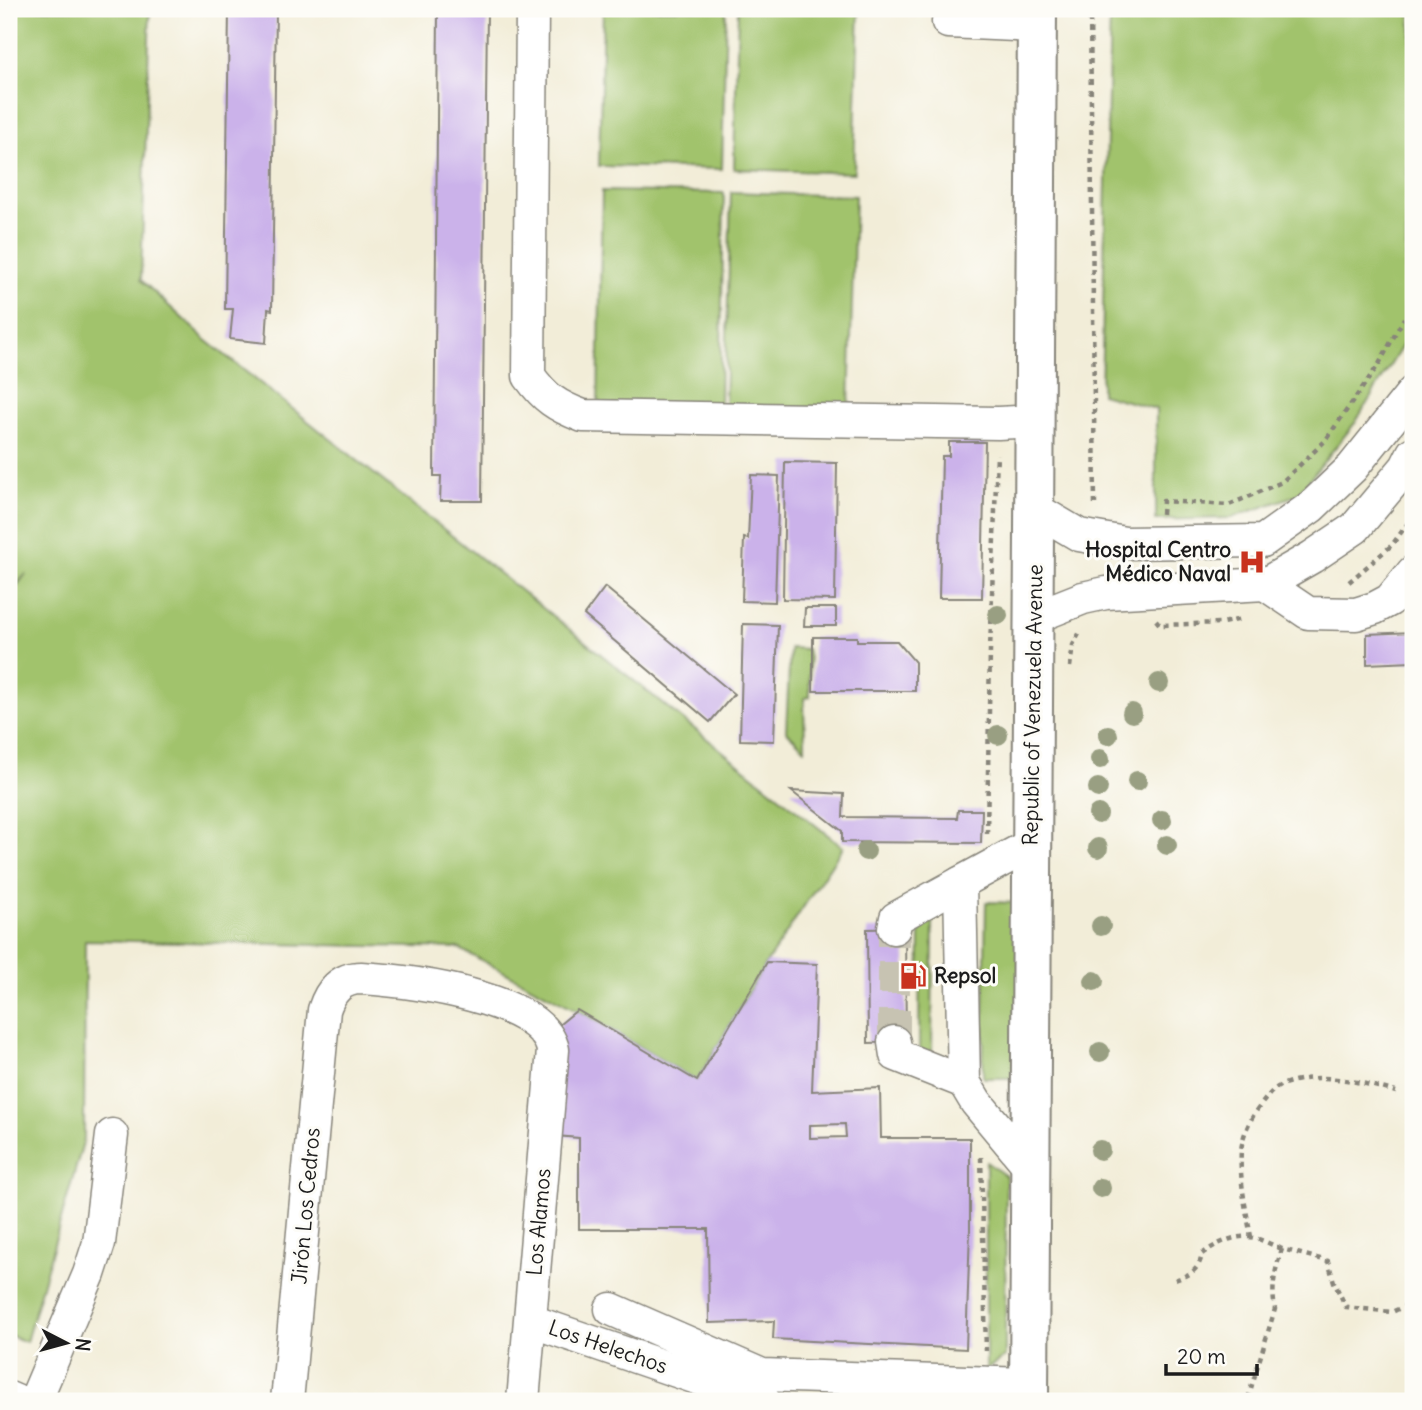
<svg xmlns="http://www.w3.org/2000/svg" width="1422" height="1410" viewBox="0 0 1422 1410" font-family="Delius,sans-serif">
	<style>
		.green { fill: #a1c36c; stroke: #5e7044; stroke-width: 2 }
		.building { fill: #cbb2ea; fill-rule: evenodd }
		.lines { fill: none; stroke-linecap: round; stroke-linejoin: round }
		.minor-tunnel { stroke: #c7c3b2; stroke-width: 32; stroke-dasharray: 32 16; stroke-linecap: butt }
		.minor-casing { stroke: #87847a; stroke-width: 35 }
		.major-casing { stroke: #87847a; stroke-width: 42 }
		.path { stroke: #87847a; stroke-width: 4.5; stroke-dasharray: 5 5; stroke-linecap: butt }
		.minor { stroke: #fff; stroke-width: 32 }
		.major { stroke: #fff; stroke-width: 38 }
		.tree { fill: #999f82 }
		.labels { text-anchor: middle; stroke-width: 6; stroke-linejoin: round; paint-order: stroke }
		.poi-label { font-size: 21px; font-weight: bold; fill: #1c1c1c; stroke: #fdfcf7; text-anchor: end }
		.street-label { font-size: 21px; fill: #1c1c1c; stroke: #fdfcf7 }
	</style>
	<rect width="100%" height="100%" fill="#fdfcf7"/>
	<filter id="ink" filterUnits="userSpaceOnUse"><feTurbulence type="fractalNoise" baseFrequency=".0143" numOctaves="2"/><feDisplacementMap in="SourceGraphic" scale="14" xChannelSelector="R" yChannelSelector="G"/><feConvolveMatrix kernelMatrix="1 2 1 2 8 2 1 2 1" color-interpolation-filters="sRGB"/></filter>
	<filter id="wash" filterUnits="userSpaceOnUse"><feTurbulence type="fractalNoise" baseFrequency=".00686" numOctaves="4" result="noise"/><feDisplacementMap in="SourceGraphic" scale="28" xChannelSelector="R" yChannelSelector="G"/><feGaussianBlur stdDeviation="1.57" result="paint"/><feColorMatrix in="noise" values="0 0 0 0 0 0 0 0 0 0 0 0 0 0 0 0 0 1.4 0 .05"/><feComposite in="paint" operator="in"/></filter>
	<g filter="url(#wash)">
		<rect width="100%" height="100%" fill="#f2edd8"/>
		<g class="green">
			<polygon points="9,9 150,9 141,280 206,340 843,847 767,962 697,1081 577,1010 458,948 85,940 84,1139 26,1342 9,1335 9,597 26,574 9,593"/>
			<polygon points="603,9 726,9 722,169 599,166"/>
			<polygon points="738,9 859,9 854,173 734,169"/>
			<polygon points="1110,9 1409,9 1411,24 1404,343 1355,423 1297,495 1231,518 1156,520 1156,409 1101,394"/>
			<polygon points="602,191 724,193 720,407 598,405"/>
			<polygon points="731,192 855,196 849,409 725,406"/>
			<polygon points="790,648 807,649 809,660 810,697 804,698 805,749 786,731"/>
			<polygon points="986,902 1021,903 1019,1078 983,1078"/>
			<polygon points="920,921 933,921 932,1057 919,1057"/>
			<polygon points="986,1162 1006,1176 1005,1357 986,1369"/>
		</g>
		<g id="blocks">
			<g class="building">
				<polygon points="229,9 276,9 272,310 268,309 266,343 230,339 233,309 225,309"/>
				<polygon points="438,9 487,9 482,501 440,501 441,476 434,476"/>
				<polygon points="949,442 985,442 982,598 939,598 942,456 949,456"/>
				<polygon points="785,462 837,463 835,600 783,599"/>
				<polygon points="751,475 779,476 775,602 742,601 744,538 748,539"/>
				<polygon points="605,587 734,694 710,722 584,615"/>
				<polygon points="805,608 836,608 836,626 804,626"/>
				<polygon points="743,624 778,625 774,741 740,740"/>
				<polygon points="1413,632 1413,662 1367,664 1367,634"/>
				<polygon points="813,637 857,637 857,641 897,641 915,662 915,691 813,691"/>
				<polygon points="791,791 844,794 843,817 957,818 958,810 982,810 981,843 842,842 842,831"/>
				<polygon points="905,928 906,1042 868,1043 867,929"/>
				<path d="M767 962 817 964 812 1091 880 1088 881 1138H970V1229L966 1349 773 1339 774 1321 709 1323 708 1229H579V1138L556 1136 560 1024 577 1010 697 1081ZM845 1124 846 1137 810 1138V1125Z"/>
				<polygon points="933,1396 978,1398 978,1401 933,1401"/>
			</g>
		</g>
	</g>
	<g filter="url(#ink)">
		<use href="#blocks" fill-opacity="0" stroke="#87847a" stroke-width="2"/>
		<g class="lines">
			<polyline class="minor-tunnel" points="894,1042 894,928"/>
			<defs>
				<g id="minor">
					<path d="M532 9 529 376C545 398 556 406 583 416L998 423 1035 421"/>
					<polyline points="948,22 1036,26"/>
					<polyline points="1035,509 1079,535 1125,543 1263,541 1311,507 1352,468 1413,392"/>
					<polyline points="1265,584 1308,613 1356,614 1375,608 1390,600 1413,572"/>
					<polyline points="1035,617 1083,598 1106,593 1265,584 1312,557 1355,528 1406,467 1413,453"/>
					<polyline points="894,928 896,918 960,883"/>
					<polyline points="894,1042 896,1055 964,1082"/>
					<polyline points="1030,1167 976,1102 964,1082 960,883 1032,844"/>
					<polyline points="611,1309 762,1375 1028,1384"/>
					<polyline points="531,1321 764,1401"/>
					<polyline points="9,1398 16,1401"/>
					<polyline points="35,1401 89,1274 99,1243 112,1135"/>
					<path d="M287 1401 324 1010C330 991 341 978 361 978 407 981 543 996 553 1050L523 1401"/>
				</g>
				<polyline id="major" points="1029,1401 1037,9"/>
			</defs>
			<use href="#minor" class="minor-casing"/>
			<use href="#major" class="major-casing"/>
			<g class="path">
				<polyline points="1090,9 1095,507"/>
				<polyline points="1162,514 1163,501 1229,505 1282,482 1325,441 1379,364 1404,318"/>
				<polyline points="1349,582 1392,545 1413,516"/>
				<polyline points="1156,620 1160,625 1222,623 1242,619"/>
				<polyline points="1070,667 1073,645 1080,632"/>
				<polyline points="987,834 990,650 997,454"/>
				<polyline points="981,1157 986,1351"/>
				<path d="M1251 1237C1246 1209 1239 1179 1241 1150 1243 1134 1250 1119 1260 1106 1267 1097 1273 1088 1284 1084 1320 1071 1361 1082 1396 1092"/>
				<path d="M1175 1280C1190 1274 1199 1271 1202 1254 1214 1245 1233 1235 1249 1237 1260 1238 1272 1245 1282 1249"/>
				<path d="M1258 1401 1248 1398 1275 1309C1271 1287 1275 1270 1282 1249L1328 1261 1334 1282 1346 1307 1392 1312 1413 1302"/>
			</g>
			<use href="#minor" class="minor"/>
			<use href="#major" class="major"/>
		</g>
		<g class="tree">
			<circle cx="998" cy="615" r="10"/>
			<circle cx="1159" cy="683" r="10"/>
			<circle cx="1132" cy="713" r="10"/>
			<circle cx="998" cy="735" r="10"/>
			<circle cx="1108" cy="735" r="10"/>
			<circle cx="1100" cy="759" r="10"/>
			<circle cx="1137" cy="781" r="10"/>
			<circle cx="1098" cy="788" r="10"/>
			<circle cx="1098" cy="814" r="10"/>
			<circle cx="1162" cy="820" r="10"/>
			<circle cx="1167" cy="845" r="10"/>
			<circle cx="1098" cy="848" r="10"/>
			<circle cx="866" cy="851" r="10"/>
			<circle cx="1101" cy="926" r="10"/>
			<circle cx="1094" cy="981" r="10"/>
			<circle cx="1100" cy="1052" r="10"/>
			<circle cx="1100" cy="1150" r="10"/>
			<circle cx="1101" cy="1188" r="10"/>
		</g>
	</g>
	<defs>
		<symbol id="hospital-bare" viewBox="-9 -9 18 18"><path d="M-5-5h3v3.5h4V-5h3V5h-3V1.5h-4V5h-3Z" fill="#c8321e" stroke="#fdfcf7" stroke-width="2.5" paint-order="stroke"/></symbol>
		<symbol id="fuel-bare" viewBox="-9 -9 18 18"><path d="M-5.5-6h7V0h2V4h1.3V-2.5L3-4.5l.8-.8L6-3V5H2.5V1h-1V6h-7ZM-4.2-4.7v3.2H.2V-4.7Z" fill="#c8321e" stroke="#fdfcf7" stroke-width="2.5" paint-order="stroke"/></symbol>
	</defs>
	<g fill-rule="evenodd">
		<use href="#hospital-bare" x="1233" y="543" width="38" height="38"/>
		<use href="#fuel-bare" x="894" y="957" width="38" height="38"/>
	</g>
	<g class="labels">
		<g class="poi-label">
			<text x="1231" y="557">Hospital Centro<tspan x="1231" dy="24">Médico Naval</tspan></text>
			<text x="934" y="983" text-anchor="start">Repsol</text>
		</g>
		<g class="street-label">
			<text transform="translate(1033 705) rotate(-89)" y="7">Republic of Venezuela Avenue</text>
			<text transform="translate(306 1206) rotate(-85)" y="7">Jirón Los Cedros</text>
			<text transform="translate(539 1222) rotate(-85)" y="7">Los Alamos</text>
			<text transform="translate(608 1347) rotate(19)" y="7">Los Helechos</text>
		</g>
	</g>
	<rect width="1422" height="1410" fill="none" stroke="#fdfcf7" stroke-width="35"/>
	<g transform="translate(66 1343) rotate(96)" stroke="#fdfcf7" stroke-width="5" paint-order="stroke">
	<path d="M0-5L12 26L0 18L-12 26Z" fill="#1c1c1c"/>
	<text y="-10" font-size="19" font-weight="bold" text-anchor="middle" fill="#1c1c1c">N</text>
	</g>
	<path d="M1166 1364v10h91v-10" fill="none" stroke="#1c1c1c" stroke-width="3.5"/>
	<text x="1177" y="1364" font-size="21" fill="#1c1c1c" stroke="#fdfcf7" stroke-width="5" paint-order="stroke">20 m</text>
</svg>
